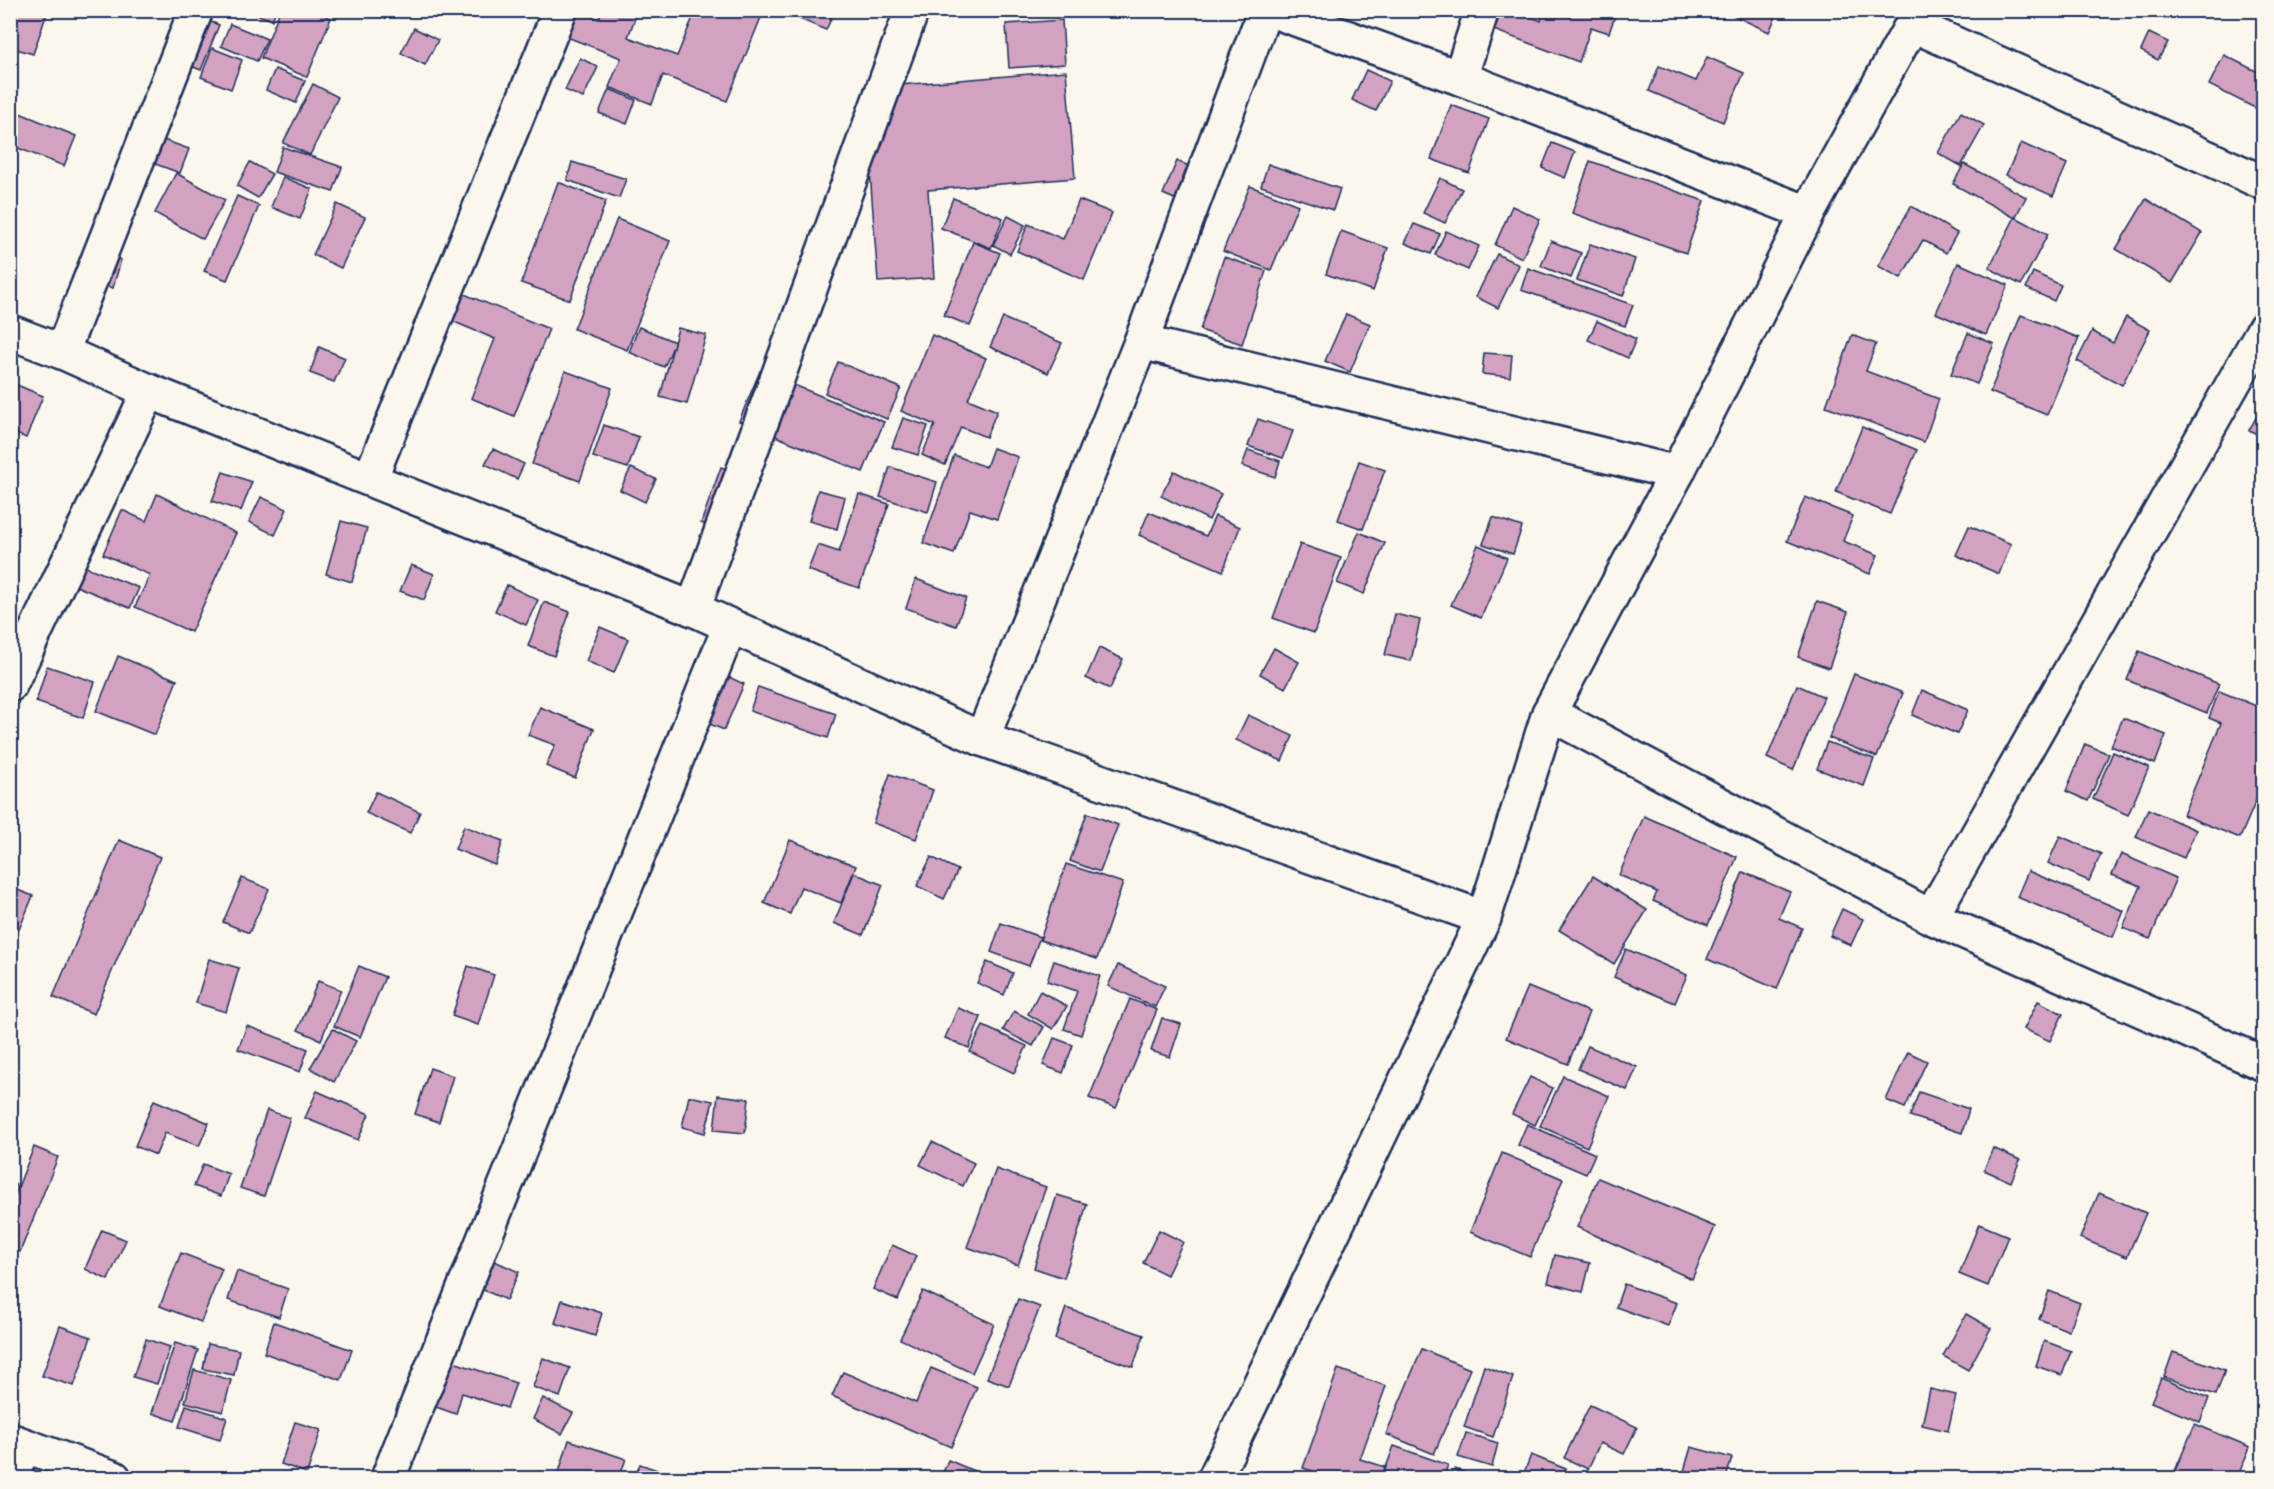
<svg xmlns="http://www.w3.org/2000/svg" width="2274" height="1489" viewBox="0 0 2274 1489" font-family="Dekko,sans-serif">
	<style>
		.building { fill: #d3a2c0; stroke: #1b2f5e; stroke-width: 1.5 }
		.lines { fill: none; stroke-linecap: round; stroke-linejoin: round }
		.minor-casing { stroke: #1b2f5e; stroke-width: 38 }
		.minor { stroke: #fbf7ec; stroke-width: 33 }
	</style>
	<rect width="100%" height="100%" fill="#fbf7ec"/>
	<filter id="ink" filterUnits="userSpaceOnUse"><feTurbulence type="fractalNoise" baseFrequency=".0167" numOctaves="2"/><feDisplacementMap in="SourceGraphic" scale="12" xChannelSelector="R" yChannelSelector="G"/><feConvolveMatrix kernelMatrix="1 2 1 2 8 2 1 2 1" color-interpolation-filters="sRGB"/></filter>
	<g filter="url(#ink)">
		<g class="building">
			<polygon points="10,10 48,10 33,54 10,47"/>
			<polygon points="214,10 234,10 232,16"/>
			<polygon points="244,10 276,10 272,20"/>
			<polygon points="280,10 312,10 331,18 307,77 261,58"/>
			<polygon points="549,10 577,10 599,19 602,10 638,10 628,37 677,56 696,10 750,10 762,15 727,101 663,75 652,104 609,87 621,58 567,37 557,60 533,51"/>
			<polygon points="778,10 835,10 826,30"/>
			<polygon points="1502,10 1514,10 1541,21 1544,10 1617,10 1609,33 1591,27 1579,62 1494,30"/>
			<polygon points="1722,10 1779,10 1769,32"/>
			<polygon points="191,14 219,25 201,70 173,59"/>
			<polygon points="1062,20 1065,64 1009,68 1006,24"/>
			<polygon points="230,24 267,39 257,61 221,46"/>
			<polygon points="414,28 438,40 425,65 401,53"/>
			<polygon points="2149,33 2168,42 2158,60 2141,51"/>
			<polygon points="212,48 242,60 231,89 201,77"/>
			<polygon points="2224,55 2264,75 2264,97 2257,109 2209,85"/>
			<polygon points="1707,57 1744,73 1723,122 1649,91 1659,66 1696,81"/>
			<polygon points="580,58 598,67 583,98 565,90"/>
			<polygon points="275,69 305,81 296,103 266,90"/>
			<polygon points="1366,70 1390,81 1376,111 1352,100"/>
			<polygon points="1066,71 1075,178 928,190 934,278 878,282 864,88"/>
			<polygon points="313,84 338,97 310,155 283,143"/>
			<polygon points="609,89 636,100 627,124 599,113"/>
			<polygon points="1451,105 1489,119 1469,173 1431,159"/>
			<polygon points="10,109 76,136 64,166 10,145"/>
			<polygon points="1961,112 1984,125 1961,166 1938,153"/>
			<polygon points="147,134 189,149 180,173 139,158"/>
			<polygon points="1552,143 1575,152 1565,178 1542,168"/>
			<polygon points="2021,143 2067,164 2053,196 2006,175"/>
			<polygon points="283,147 342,167 333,192 274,172"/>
			<polygon points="1177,161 1217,178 1202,211 1163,194"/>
			<polygon points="1590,161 1704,201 1686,253 1572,213"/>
			<polygon points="250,162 272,174 258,198 237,186"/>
			<polygon points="572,162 626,179 619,198 567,180"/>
			<polygon points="1268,164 1340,189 1333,210 1261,186"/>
			<polygon points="1964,164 2026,197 2015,218 1953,184"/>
			<polygon points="176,173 225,200 203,239 155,213"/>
			<polygon points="283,177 312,189 300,219 271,207"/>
			<polygon points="1440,178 1462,189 1445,223 1423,213"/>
			<polygon points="558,182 606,201 570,300 521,283"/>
			<polygon points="1250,186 1298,205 1271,270 1223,251"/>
			<polygon points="237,196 259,206 227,280 204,271"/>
			<polygon points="953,198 1003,218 991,248 941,228"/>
			<polygon points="2146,199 2202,233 2172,283 2116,249"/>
			<polygon points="1079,200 1112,213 1084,280 1017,251 1028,224 1063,239"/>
			<polygon points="337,204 365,217 341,268 313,255"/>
			<polygon points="1512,206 1540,219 1522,258 1495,245"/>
			<polygon points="1911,206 1957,233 1946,253 1923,240 1901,278 1878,266"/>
			<polygon points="1008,216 1025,225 1010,254 993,245"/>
			<polygon points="2015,217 2048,234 2021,285 1989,268"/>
			<polygon points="617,219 670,241 627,350 574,329"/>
			<polygon points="1414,224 1440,234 1431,254 1405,243"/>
			<polygon points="1341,231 1388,248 1373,291 1326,274"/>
			<polygon points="1446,231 1479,246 1468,270 1435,255"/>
			<polygon points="1551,241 1581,253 1571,278 1541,266"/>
			<polygon points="973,242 1000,253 970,326 944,315"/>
			<polygon points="1590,244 1635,259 1623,296 1577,280"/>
			<polygon points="102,254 121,260 113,288 92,282"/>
			<polygon points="1497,254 1519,265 1498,308 1476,297"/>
			<polygon points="1224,257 1266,271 1242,344 1200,330"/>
			<polygon points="1958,263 2008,285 1986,335 1936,313"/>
			<polygon points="1528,268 1633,305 1625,326 1521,290"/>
			<polygon points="2033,272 2061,285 2054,301 2026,288"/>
			<polygon points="452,289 549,329 514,416 471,398 495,339 440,316"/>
			<polygon points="1346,314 1370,324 1350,372 1325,361"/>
			<polygon points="2021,315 2079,338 2047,415 1990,392"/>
			<polygon points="2126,317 2150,330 2122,385 2077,361 2092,331 2113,343"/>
			<polygon points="1003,318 1062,343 1048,373 990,347"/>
			<polygon points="1597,321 1636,339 1628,358 1588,340"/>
			<polygon points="639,327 675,342 664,367 629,352"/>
			<polygon points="678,328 706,335 687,404 660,397"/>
			<polygon points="1968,333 1994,344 1977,384 1951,374"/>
			<polygon points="932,335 986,358 968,399 997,411 986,437 961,427 945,465 922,455 935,425 901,411"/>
			<polygon points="1852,335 1876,344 1866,371 1939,399 1924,442 1826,406"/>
			<polygon points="319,347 345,358 334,382 310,373"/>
			<polygon points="1484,353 1512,355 1510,377 1482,374"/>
			<polygon points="838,362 901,388 887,419 825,393"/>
			<polygon points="565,371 612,388 580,481 532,464"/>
			<polygon points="760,371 884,422 863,472 739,421"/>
			<polygon points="10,382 43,396 26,438 10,431"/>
			<polygon points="2264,404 2264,438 2249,430"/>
			<polygon points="903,418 928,426 918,455 892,447"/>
			<polygon points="1258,419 1293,431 1283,458 1248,446"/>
			<polygon points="604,425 639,437 628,468 593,457"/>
			<polygon points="1862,427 1917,450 1890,514 1836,492"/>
			<polygon points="993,448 1018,457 997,519 970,510 954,554 923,543 954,455 986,467"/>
			<polygon points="493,449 524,464 517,479 485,464"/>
			<polygon points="1248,450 1280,461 1275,477 1242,466"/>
			<polygon points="1359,461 1385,470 1363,529 1338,520"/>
			<polygon points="721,467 750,477 730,534 701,523"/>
			<polygon points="890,467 937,482 928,512 880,497"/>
			<polygon points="631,468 656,479 645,502 620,490"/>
			<polygon points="1174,471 1221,494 1209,520 1161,496"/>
			<polygon points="223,472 252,482 241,511 212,501"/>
			<polygon points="818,490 845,497 837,529 809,521"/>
			<polygon points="157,494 236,533 191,632 135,607 150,575 103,554 122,510 146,521"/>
			<polygon points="859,494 889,504 859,588 808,570 818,545 839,552"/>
			<polygon points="261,497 287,509 275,535 249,522"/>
			<polygon points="1805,497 1853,516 1843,541 1878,555 1870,574 1787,541"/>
			<polygon points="1149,512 1206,536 1215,516 1240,527 1223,571 1139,535"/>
			<polygon points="1493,517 1522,527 1513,554 1483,544"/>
			<polygon points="341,521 367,528 352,582 326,574"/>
			<polygon points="1969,526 2011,544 1999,574 1956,555"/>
			<polygon points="1359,532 1385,543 1364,594 1337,583"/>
			<polygon points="1300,544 1341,558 1314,633 1273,618"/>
			<polygon points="1478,545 1507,558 1481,618 1451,605"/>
			<polygon points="411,565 434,574 424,600 400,591"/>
			<polygon points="84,566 139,588 130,608 76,586"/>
			<polygon points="916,579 966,598 956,626 906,608"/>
			<polygon points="507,585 538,600 526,625 495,611"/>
			<polygon points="1817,601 1848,612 1829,668 1798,657"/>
			<polygon points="544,602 570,612 554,656 528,646"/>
			<polygon points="1395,614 1420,620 1411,661 1385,655"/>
			<polygon points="600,627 628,639 614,673 586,661"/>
			<polygon points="1099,648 1123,659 1110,689 1086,678"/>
			<polygon points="1274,648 1299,662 1285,688 1260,674"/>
			<polygon points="2139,651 2219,684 2207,713 2127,680"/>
			<polygon points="118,656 177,680 155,735 96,711"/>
			<polygon points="47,666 95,682 83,718 36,702"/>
			<polygon points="718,672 744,684 724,730 698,719"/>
			<polygon points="1854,674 1903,693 1877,757 1829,738"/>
			<polygon points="1797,685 1824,697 1793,770 1767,758"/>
			<polygon points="758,687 836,714 828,738 750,711"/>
			<polygon points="1922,690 1968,710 1957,734 1912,715"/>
			<polygon points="2219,691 2264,709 2264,782 2240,838 2183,815 2221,723 2209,718"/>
			<polygon points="540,707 594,729 575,778 546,766 555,745 528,735"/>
			<polygon points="1248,715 1293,736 1282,761 1236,740"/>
			<polygon points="2123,718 2166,735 2155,764 2111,746"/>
			<polygon points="1827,742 1874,759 1864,786 1817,769"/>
			<polygon points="2085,744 2109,754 2088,801 2066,791"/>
			<polygon points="2113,752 2149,767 2128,815 2093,799"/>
			<polygon points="890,774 933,790 916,839 873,823"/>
			<polygon points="376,792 420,812 410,833 366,813"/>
			<polygon points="2148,809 2196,830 2184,858 2136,837"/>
			<polygon points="1087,813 1118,825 1100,872 1070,861"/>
			<polygon points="1644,816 1737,857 1708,925 1653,901 1657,892 1619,875"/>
			<polygon points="464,826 503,841 495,865 455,849"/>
			<polygon points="2060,836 2101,854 2089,881 2048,863"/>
			<polygon points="119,840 160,857 94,1014 53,997"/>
			<polygon points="790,840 856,866 841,903 801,887 790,914 764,903"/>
			<polygon points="2121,854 2176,878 2150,939 2123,928 2141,886 2112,875"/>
			<polygon points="931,857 958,870 944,899 917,886"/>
			<polygon points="1066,864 1123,883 1097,959 1040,940"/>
			<polygon points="2028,871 2124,911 2113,937 2017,897"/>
			<polygon points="1743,872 1790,892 1779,918 1802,928 1777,989 1707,959"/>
			<polygon points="854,873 883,885 863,935 834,923"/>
			<polygon points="1593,876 1647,910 1614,964 1559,930"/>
			<polygon points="242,878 269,889 249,933 223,922"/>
			<polygon points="10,887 33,896 10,951"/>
			<polygon points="1842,909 1863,919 1851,945 1830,936"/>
			<polygon points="1001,923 1040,937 1029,966 991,952"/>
			<polygon points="1626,949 1687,975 1675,1003 1614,977"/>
			<polygon points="209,959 239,968 226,1012 196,1003"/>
			<polygon points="1054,961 1100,976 1081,1035 1064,1029 1077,991 1047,981"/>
			<polygon points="987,962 1013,973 1004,995 977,983"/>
			<polygon points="1118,965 1165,986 1155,1007 1108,986"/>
			<polygon points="359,966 385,977 360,1037 334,1026"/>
			<polygon points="468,966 494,975 478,1025 452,1016"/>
			<polygon points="318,981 341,990 321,1040 298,1030"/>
			<polygon points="1528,987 1589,1012 1568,1064 1506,1038"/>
			<polygon points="1040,991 1067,1006 1053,1029 1028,1014"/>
			<polygon points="1130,999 1157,1010 1116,1108 1089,1098"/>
			<polygon points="2038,1001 2063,1014 2050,1041 2024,1029"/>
			<polygon points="958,1008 981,1017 969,1048 945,1038"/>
			<polygon points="1014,1011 1044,1027 1033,1046 1003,1030"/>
			<polygon points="1162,1018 1181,1024 1170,1057 1151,1051"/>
			<polygon points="247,1026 308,1049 300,1072 238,1049"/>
			<polygon points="983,1026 1027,1046 1014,1073 970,1052"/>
			<polygon points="333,1029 356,1041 334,1082 310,1068"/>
			<polygon points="1054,1038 1073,1045 1063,1073 1043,1065"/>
			<polygon points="1588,1046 1637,1067 1627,1090 1578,1069"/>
			<polygon points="1908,1052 1927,1061 1905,1108 1886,1100"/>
			<polygon points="430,1068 453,1076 439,1122 415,1114"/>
			<polygon points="1563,1076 1609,1096 1587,1147 1540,1126"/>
			<polygon points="1530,1077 1553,1088 1535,1125 1512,1114"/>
			<polygon points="317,1091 369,1114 358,1140 305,1118"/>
			<polygon points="1919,1092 1969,1109 1962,1133 1910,1116"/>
			<polygon points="718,1095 749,1099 745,1133 714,1130"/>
			<polygon points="689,1096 713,1101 705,1133 682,1127"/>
			<polygon points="154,1100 209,1123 199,1146 165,1133 156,1155 135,1146"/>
			<polygon points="267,1110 290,1118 264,1196 240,1188"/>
			<polygon points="1527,1124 1595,1154 1586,1174 1518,1145"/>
			<polygon points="932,1142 974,1163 963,1186 920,1165"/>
			<polygon points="34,1147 58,1157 20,1252 10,1248 10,1207"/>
			<polygon points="1993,1148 2020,1160 2011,1182 1984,1170"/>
			<polygon points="1502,1153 1563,1179 1530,1257 1470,1232"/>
			<polygon points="203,1164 229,1174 221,1196 194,1186"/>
			<polygon points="996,1169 1046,1187 1018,1265 967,1247"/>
			<polygon points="1598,1178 1715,1227 1692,1279 1577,1227"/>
			<polygon points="10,1182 16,1185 10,1197"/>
			<polygon points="2099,1193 2146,1213 2127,1257 2080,1238"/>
			<polygon points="1057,1195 1087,1204 1064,1278 1034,1268"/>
			<polygon points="1979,1224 2008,1236 1988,1286 1959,1274"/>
			<polygon points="102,1230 126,1240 108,1280 85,1269"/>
			<polygon points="1159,1230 1183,1242 1167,1275 1143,1263"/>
			<polygon points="892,1245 916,1256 898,1300 873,1289"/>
			<polygon points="181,1253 222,1269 201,1322 160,1306"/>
			<polygon points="1555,1255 1590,1263 1583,1292 1548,1283"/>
			<polygon points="488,1258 519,1272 506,1300 477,1287"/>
			<polygon points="237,1271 288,1289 279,1317 228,1300"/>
			<polygon points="1624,1284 1677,1303 1668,1326 1616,1307"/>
			<polygon points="923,1291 994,1324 972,1373 900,1339"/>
			<polygon points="2049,1291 2080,1303 2069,1331 2039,1319"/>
			<polygon points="1018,1299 1040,1307 1009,1386 987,1378"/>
			<polygon points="562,1300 602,1313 595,1336 555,1323"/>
			<polygon points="1066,1308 1144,1335 1133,1367 1055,1339"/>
			<polygon points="1966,1314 1991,1328 1968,1370 1943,1356"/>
			<polygon points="274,1322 352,1350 341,1380 264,1353"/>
			<polygon points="60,1326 91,1337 74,1386 42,1376"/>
			<polygon points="146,1339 170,1347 157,1384 133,1377"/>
			<polygon points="2044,1341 2071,1351 2062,1375 2036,1366"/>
			<polygon points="175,1343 198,1350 175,1421 152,1413"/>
			<polygon points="208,1344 239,1350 234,1375 203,1369"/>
			<polygon points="1422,1349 1470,1369 1434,1454 1386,1434"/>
			<polygon points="2173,1352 2225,1370 2216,1395 2164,1377"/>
			<polygon points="543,1358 570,1368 560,1397 533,1387"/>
			<polygon points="448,1360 516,1383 507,1408 462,1393 456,1414 433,1406"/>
			<polygon points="1484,1366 1513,1377 1493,1437 1464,1427"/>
			<polygon points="931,1368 977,1387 951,1447 832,1396 843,1372 916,1403"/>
			<polygon points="1338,1369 1386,1386 1360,1459 1385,1467 1381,1478 1334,1478 1303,1468"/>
			<polygon points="194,1370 231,1380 223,1412 185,1402"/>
			<polygon points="2161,1378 2209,1398 2200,1422 2151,1402"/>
			<polygon points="1930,1389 1956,1395 1948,1431 1922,1425"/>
			<polygon points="543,1398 573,1413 562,1434 533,1419"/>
			<polygon points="186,1405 227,1418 220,1440 179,1427"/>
			<polygon points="1590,1405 1637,1427 1624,1454 1600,1443 1588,1469 1564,1458"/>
			<polygon points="295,1422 321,1430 307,1473 281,1464"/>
			<polygon points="2195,1424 2250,1447 2237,1478 2172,1478"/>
			<polygon points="1466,1433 1498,1443 1492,1467 1458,1457"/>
			<polygon points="569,1440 626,1459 619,1478 577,1478 559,1472"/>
			<polygon points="1394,1446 1448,1465 1443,1478 1382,1478"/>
			<polygon points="1691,1447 1732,1458 1726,1478 1682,1478"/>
			<polygon points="1531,1455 1566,1469 1562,1478 1522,1478"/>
			<polygon points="948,1460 974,1471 971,1478 941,1478"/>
			<polygon points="640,1464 680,1478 634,1478"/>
			<polygon points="1455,1469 1479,1478 1451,1478"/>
		</g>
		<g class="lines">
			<defs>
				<g id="minor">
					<polyline points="1271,10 1460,78 1808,213"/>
					<polyline points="1913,25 2264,183"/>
					<polyline points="1460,78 1482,10"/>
					<polyline points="10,332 62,352 149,391 693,609 982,739 1484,918"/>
					<polyline points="1141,342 1677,473"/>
					<polyline points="62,352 196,10"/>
					<polyline points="370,479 560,10"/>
					<polyline points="693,609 912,10"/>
					<polyline points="10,685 149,391"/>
					<polyline points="1549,713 1931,917 2264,1064"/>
					<polyline points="982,739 1141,342 1265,10"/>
					<polyline points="1931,917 2264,329"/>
					<polyline points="10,1440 114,1478"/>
					<polyline points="11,1478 24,1446"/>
					<polyline points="388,1478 730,626"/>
					<polyline points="1215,1478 1484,918 1549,713 1677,473 1808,213 1920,10"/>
				</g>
			</defs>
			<use href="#minor" class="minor-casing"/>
			<use href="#minor" class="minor"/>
		</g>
	</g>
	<rect width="2274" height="1489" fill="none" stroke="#fbf7ec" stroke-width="36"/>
	<rect x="18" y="18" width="2238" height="1453" fill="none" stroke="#1b2f5e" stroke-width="2" filter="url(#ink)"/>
</svg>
